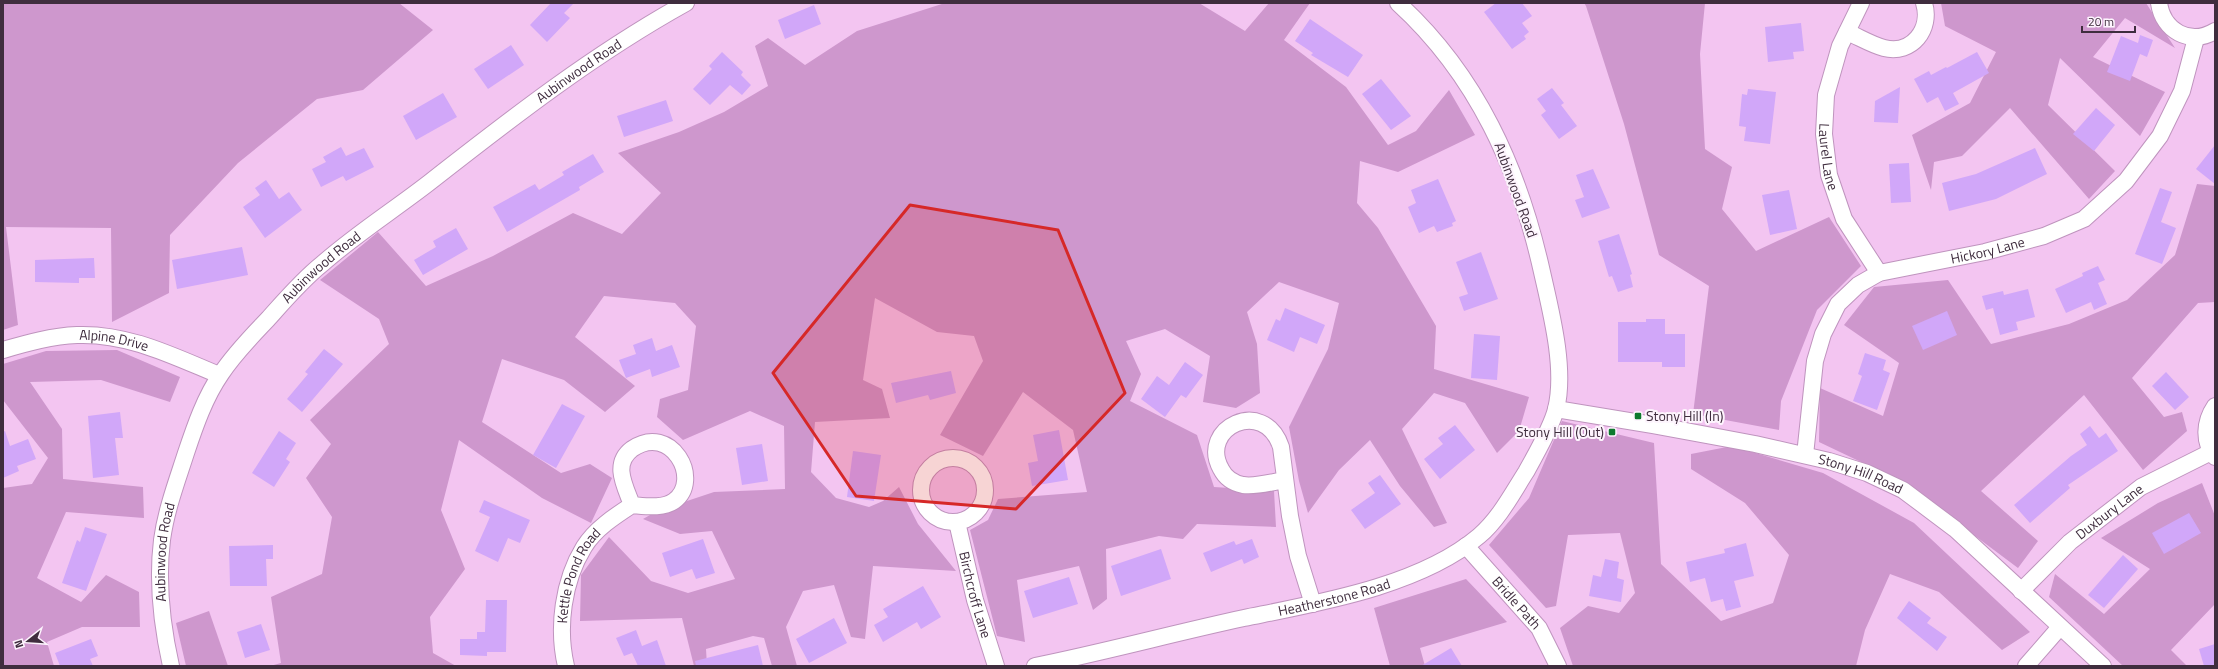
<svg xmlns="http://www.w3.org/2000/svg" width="2218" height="669" viewBox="0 0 2218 669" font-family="'Titillium Web',sans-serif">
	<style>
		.green { fill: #ce97cd }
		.building { fill: #d1a7f9 }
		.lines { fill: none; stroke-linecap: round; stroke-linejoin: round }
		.street-casing { stroke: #bf94be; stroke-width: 18 }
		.street { stroke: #fff; stroke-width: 16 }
		.marked { fill: #d62828; fill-opacity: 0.2; stroke: #d62828; stroke-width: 3; stroke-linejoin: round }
		.poi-dot { fill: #0d792e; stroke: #fdf4fd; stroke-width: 1.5 }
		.labels { text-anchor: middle; stroke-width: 4; stroke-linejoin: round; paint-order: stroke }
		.street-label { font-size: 14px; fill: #3f2d3e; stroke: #fdf4fd }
		.poi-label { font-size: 14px; fill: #3f2d3e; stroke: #fdf4fd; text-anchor: start }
	</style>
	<rect width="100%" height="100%" fill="#f3c5f1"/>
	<g class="green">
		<polygon points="3,3 399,3 433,30 363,90 317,99 238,163 170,235 169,293 112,322 111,228 6,227 18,325 3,330"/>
		<polygon points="945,3 1199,3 1245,31 1269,3 1310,3 1284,40 1346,87 1388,145 1416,131 1449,90 1475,135 1398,172 1360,161 1357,203 1378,228 1436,326 1434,369 1529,397 1519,431 1497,453 1465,403 1434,393 1402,429 1447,523 1434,527 1400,486 1370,440 1339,470 1308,513 1299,481 1289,427 1328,349 1339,303 1279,282 1247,312 1257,344 1260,393 1236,408 1203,402 1210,356 1165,329 1126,341 1141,374 1130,401 1197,435 1214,487 1274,491 1276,527 1197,524 1183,539 1159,536 1106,549 1107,599 1093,610 1079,566 1017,580 1025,642 997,636 970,530 988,520 998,499 1087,492 1073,430 1023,392 983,456 940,435 983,361 974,336 937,332 875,298 863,380 882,389 890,418 815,422 811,472 836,498 869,507 883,501 899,487 918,524 956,571 873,566 865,639 851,637 834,585 803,591 786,627 797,666 772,666 764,638 753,636 706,649 707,666 694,666 682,618 580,621 581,575 609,537 651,581 688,593 735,579 712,531 680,534 643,519 657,511 714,492 785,489 784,426 750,411 683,440 657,417 660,399 688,390 696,326 675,303 604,296 575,337 635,386 605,412 564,380 502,359 482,422 561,473 590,464 612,478 591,523 542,498 459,440 441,510 465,569 430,617 433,653 456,666 270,666 281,663 271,597 322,574 332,517 306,478 331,444 310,420 389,344 379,319 320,280 378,232 426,286 493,256 573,213 622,234 661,193 618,153 679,132 724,112 768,86 755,46 768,38 805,65 857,31"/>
		<polygon points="1584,3 1705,3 1700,54 1705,149 1732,167 1722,209 1756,251 1829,217 1861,266 1817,310 1781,401 1779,430 1693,414 1709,286 1659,255 1624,124 1586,6"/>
		<polygon points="1941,3 2146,3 2175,48 2125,18 2093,57 2165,92 2140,136 2060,58 2048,105 2115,171 2089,199 2010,108 1962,156 1934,162 1931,190 1912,135 1970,103 1996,52 1945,26"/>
		<polygon points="2197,184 2215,186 2215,302 2198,303 2132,378 2164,417 2182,412 2187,431 2143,470 2084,395 1981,491 2038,541 2018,568 1903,482 1819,442 1820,388 1883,416 1899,363 1844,325 1874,287 1948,280 1991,344 2069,324 2127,300 2175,255"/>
		<polygon points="117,350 180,377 170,402 101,380 30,382 62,429 63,479 143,487 144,518 66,512 37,578 81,602 106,575 139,592 140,627 82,627 47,642 54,666 3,666 3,488 32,484 48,458 3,400 3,364 46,351"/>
		<polygon points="1562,421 1654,443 1661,564 1721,621 1773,603 1789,555 1745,503 1691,469 1691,454 1732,446 1823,473 1914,523 2030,632 2002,650 1939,592 1890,574 1865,630 1856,666 1573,666 1560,628 1588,606 1619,613 1635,593 1620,533 1568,535 1556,606 1546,608 1489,545 1529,498"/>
		<polygon points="2202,483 2215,516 2215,604 2171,650 2187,666 2123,666 2049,597 2055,574 2104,614 2150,569 2101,538 2158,503"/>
		<polygon points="1466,579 1507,622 1420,648 1425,666 1390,666 1374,608"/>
		<polygon points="209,611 228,666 186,666 176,623"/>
	</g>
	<g class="building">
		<polygon points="551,3 574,3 564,13 570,18 547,42 530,25"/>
		<polygon points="1496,3 1522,3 1532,16 1522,23 1529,32 1524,36 1526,39 1512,49 1484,12"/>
		<polygon points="814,5 821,24 785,39 778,20"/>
		<polygon points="1310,19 1363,55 1348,77 1311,55 1313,53 1295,41"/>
		<polygon points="1801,23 1804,51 1793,52 1794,59 1768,62 1765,27"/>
		<polygon points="2140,35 2153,40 2147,57 2140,54 2130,81 2107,72 2121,36 2138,43"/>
		<polygon points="511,45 524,65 488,89 474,69"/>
		<polygon points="722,52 743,72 741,75 751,85 742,95 730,85 710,105 693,89 712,69 709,66"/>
		<polygon points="1977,52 1989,73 1953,93 1959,104 1945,111 1938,97 1927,103 1914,79 1929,71 1931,75 1946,67 1947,68"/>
		<polygon points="1381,79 1411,116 1391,130 1362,94"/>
		<polygon points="1900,87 1898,123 1874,122 1875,101"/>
		<polygon points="1552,88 1564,103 1561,105 1577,126 1559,139 1541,115 1546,111 1537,99"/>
		<polygon points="1748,89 1776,92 1770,144 1744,141 1746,127 1739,126 1742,94 1747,95"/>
		<polygon points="443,93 457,117 416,140 403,116"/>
		<polygon points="666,100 673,121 624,137 617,116"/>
		<polygon points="2096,108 2115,125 2094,151 2073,134"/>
		<polygon points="2215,145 2215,184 2196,169"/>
		<polygon points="341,147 346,156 364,148 374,167 346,181 343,176 321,187 312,169 326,162 323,157"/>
		<polygon points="2035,148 2047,174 1996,199 1949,211 1942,183 1976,174"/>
		<polygon points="593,154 604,172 579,187 580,190 507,232 493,207 535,184 539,190 564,175 562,172"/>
		<polygon points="1909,163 1911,202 1891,203 1889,164"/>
		<polygon points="1593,169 1610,208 1582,218 1575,200 1584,197 1576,175"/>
		<polygon points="1438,179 1456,221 1452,223 1453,226 1437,232 1434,226 1419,233 1408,207 1416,203 1411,190"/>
		<polygon points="266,180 279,199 289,192 302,210 265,238 243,207 260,195 255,188"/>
		<polygon points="2160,188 2172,192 2161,222 2176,228 2162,264 2135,254"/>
		<polygon points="1789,190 1797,229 1770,235 1762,195"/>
		<polygon points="456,228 468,249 423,275 414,260 436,247 433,241"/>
		<polygon points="1619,234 1632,274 1630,275 1633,287 1618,292 1612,276 1609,277 1598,241"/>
		<polygon points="242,247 248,275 177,289 172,260"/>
		<polygon points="1481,252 1498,299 1464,311 1459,297 1468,294 1456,262"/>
		<polygon points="94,258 95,278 79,278 79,283 35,282 35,260"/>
		<polygon points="2098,266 2105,280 2098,283 2107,304 2094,310 2091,302 2066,313 2055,289 2083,276 2082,273"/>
		<polygon points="2028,289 2035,317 2016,322 2018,330 2000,335 1993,308 1986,310 1982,296 2003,291 2004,295"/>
		<polygon points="1285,308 1325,325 1317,344 1300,337 1294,352 1267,340 1276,319 1280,321"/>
		<polygon points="1947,311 1957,335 1923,350 1912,326"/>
		<polygon points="1646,319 1665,319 1665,334 1685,334 1685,367 1662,367 1662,362 1618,362 1618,322 1646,322"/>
		<polygon points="1474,334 1500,336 1497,380 1471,378"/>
		<polygon points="652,338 656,351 672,345 680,367 652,377 650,369 626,378 619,360 636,354 633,345"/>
		<polygon points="324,349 343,364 302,412 287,399 308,374 305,372"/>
		<polygon points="1865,353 1886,360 1883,370 1890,373 1877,410 1853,401 1862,376 1858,374"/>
		<polygon points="1185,362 1203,375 1186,398 1181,395 1165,417 1141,399 1157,376 1169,385"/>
		<polygon points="951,371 956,393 930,400 928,395 896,403 891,383"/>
		<polygon points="2166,372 2189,397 2175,410 2152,386"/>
		<polygon points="562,404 585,416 556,468 533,455"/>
		<polygon points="120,412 123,438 115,438 119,475 93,478 88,416"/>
		<polygon points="1455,425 1475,450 1440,479 1424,459 1443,444 1438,438"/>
		<polygon points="2090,426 2099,438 2106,433 2118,451 2068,485 2070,488 2030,523 2014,505 2071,456 2087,445 2080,434"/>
		<polygon points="1059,430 1068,480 1032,486 1028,463 1038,461 1033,435"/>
		<polygon points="5,431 10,446 28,439 36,459 17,466 19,471 3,478 3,432"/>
		<polygon points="279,431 296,443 286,459 290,462 274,487 252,473"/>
		<polygon points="762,444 768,481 742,485 736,448"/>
		<polygon points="853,451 881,455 874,501 847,497"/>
		<polygon points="1380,475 1401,504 1365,529 1351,510 1375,493 1368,483"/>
		<polygon points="484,500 530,520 520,543 508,538 498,562 475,551 490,517 479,512"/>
		<polygon points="2189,513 2201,533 2164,554 2152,533"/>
		<polygon points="85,527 107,534 86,591 62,583 77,540 80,542"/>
		<polygon points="703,539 715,573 696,579 692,569 670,577 662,553"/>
		<polygon points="1252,539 1259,557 1244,564 1242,559 1211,572 1203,553 1234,541 1236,545"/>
		<polygon points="1746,543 1754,576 1734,581 1741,607 1726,611 1723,599 1711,602 1705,578 1690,582 1686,562 1725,553 1724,549"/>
		<polygon points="273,545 273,559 266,559 267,586 230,586 229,546"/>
		<polygon points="1161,549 1171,579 1121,596 1111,566"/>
		<polygon points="2123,555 2138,569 2104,608 2088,595"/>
		<polygon points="1605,559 1619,562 1617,578 1624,580 1621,602 1589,596 1593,575 1601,577"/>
		<polygon points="1069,577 1078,604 1033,618 1024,591"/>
		<polygon points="923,586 941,617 921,629 917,622 883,642 874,625 888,617 883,609"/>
		<polygon points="486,600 507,600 506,652 487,652 487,656 460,655 460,639 477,639 477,632 485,632"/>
		<polygon points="1909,601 1931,618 1927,623 1947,637 1937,651 1897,618"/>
		<polygon points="834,618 847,643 809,663 796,639"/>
		<polygon points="261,624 270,650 245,658 237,632"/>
		<polygon points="636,630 642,646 657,640 666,666 638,666 632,653 624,656 616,638"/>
		<polygon points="91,639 98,656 90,659 93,666 60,666 55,653"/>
		<polygon points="2215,644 2215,666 2204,666 2199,649"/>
		<polygon points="758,645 763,666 696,666 695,661"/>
		<polygon points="1451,648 1462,666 1421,666"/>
	</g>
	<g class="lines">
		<defs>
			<g id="street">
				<path id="s1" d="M1861 3 1840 46 1826 95 1824 134 1829 175 1844 219 1879 273"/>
				<path d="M2159 3C2163 31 2190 46 2215 31"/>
				<path d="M1847 32C1859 37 1872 45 1884 48 1912 55 1932 29 1924 3"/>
				<path id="s2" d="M3 350C27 343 52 336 77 335 128 333 173 356 219 375"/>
				<path d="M2215 406C2204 422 2203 442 2215 457"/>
				<path id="s3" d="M1556 409 1653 425 1755 444 1829 461 1867 473 1903 490 1955 529 2103 666"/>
				<path id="s4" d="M1805 455 1815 361 1823 334 1838 304 1858 285 1879 273 1985 252 2044 236 2084 219 2126 181 2160 136 2182 91 2196 38"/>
				<circle cx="953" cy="490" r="32"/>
				<path d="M1285 480C1272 482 1256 487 1243 485 1233 483 1225 477 1221 469 1198 428 1264 396 1281 447L1290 516 1298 556 1313 604"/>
				<path id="s5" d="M957 522 975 600 996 666"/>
				<path id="s6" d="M1466 546 1539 628 1558 666"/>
				<path id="s7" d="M2021 591 2070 542 2141 487 2211 452"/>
				<path id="s8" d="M171 666C162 626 157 581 162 540 166 510 177 481 186 453 195 426 205 397 221 374 234 354 251 337 268 319 285 300 302 280 322 264 356 234 394 210 430 182 513 117 594 54 686 3"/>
				<path id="s9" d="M566 666C557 628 563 581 584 547 595 529 615 516 632 505 645 506 663 509 674 501 703 480 671 422 632 449 612 464 625 486 632 505"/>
				<path id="s10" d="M1035 666C1105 652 1174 633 1244 618 1318 603 1420 586 1479 536 1499 519 1512 494 1526 472 1535 456 1552 426 1556 409 1566 369 1551 312 1542 272 1519 169 1477 75 1398 3"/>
				<polyline points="2026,666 2060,627"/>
			</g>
		</defs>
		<use href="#street" class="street-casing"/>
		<use href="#street" class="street"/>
	</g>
	<path class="marked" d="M910 205 1058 230 1125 393 1016 509 856 496 773 373Z"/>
	<g class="poi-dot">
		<rect x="1634" y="412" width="8" height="8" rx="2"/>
		<rect x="1608" y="428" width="8" height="8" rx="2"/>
	</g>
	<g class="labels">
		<g class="street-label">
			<text dy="5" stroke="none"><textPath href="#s8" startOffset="775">Aubinwood Road</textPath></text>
			<text dy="5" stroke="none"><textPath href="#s1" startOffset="161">Laurel Lane</textPath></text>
			<text transform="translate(1516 190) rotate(70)" y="5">Aubinwood Road</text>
			<text dy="5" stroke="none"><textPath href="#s4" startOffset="319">Hickory Lane</textPath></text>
			<text dy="5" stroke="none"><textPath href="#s8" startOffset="451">Aubinwood Road</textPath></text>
			<text dy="5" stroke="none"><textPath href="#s2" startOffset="113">Alpine Drive</textPath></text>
			<text dy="5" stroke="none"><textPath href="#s3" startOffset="312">Stony Hill Road</textPath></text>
			<text dy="5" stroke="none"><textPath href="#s7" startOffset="119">Duxbury Lane</textPath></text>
			<text dy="5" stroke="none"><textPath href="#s8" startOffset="115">Aubinwood Road</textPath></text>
			<text dy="5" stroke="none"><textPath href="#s9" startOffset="94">Kettle Pond Road</textPath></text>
			<text dy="5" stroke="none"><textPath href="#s5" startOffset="75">Birchcroff Lane</textPath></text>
			<text dy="5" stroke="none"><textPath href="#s10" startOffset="307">Heatherstone Road</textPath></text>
			<text dy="5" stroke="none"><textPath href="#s6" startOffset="76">Bridle Path</textPath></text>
		</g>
		<g class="poi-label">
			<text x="1646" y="421">Stony Hill (In)</text>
			<text x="1604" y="437" text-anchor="end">Stony Hill (Out)</text>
		</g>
	</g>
	<rect width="2218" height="669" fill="none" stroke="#3f2d3e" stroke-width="8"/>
	<g transform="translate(28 641) rotate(253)" stroke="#fdf4fd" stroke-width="3" paint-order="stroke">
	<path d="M0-3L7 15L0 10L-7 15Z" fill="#3f2d3e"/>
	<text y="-6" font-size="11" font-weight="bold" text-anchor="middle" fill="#3f2d3e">N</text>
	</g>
	<path d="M2082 26v6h53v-6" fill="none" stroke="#3f2d3e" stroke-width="2"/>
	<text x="2088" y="26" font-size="12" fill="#3f2d3e" stroke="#fdf4fd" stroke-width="3" paint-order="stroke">20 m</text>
</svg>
